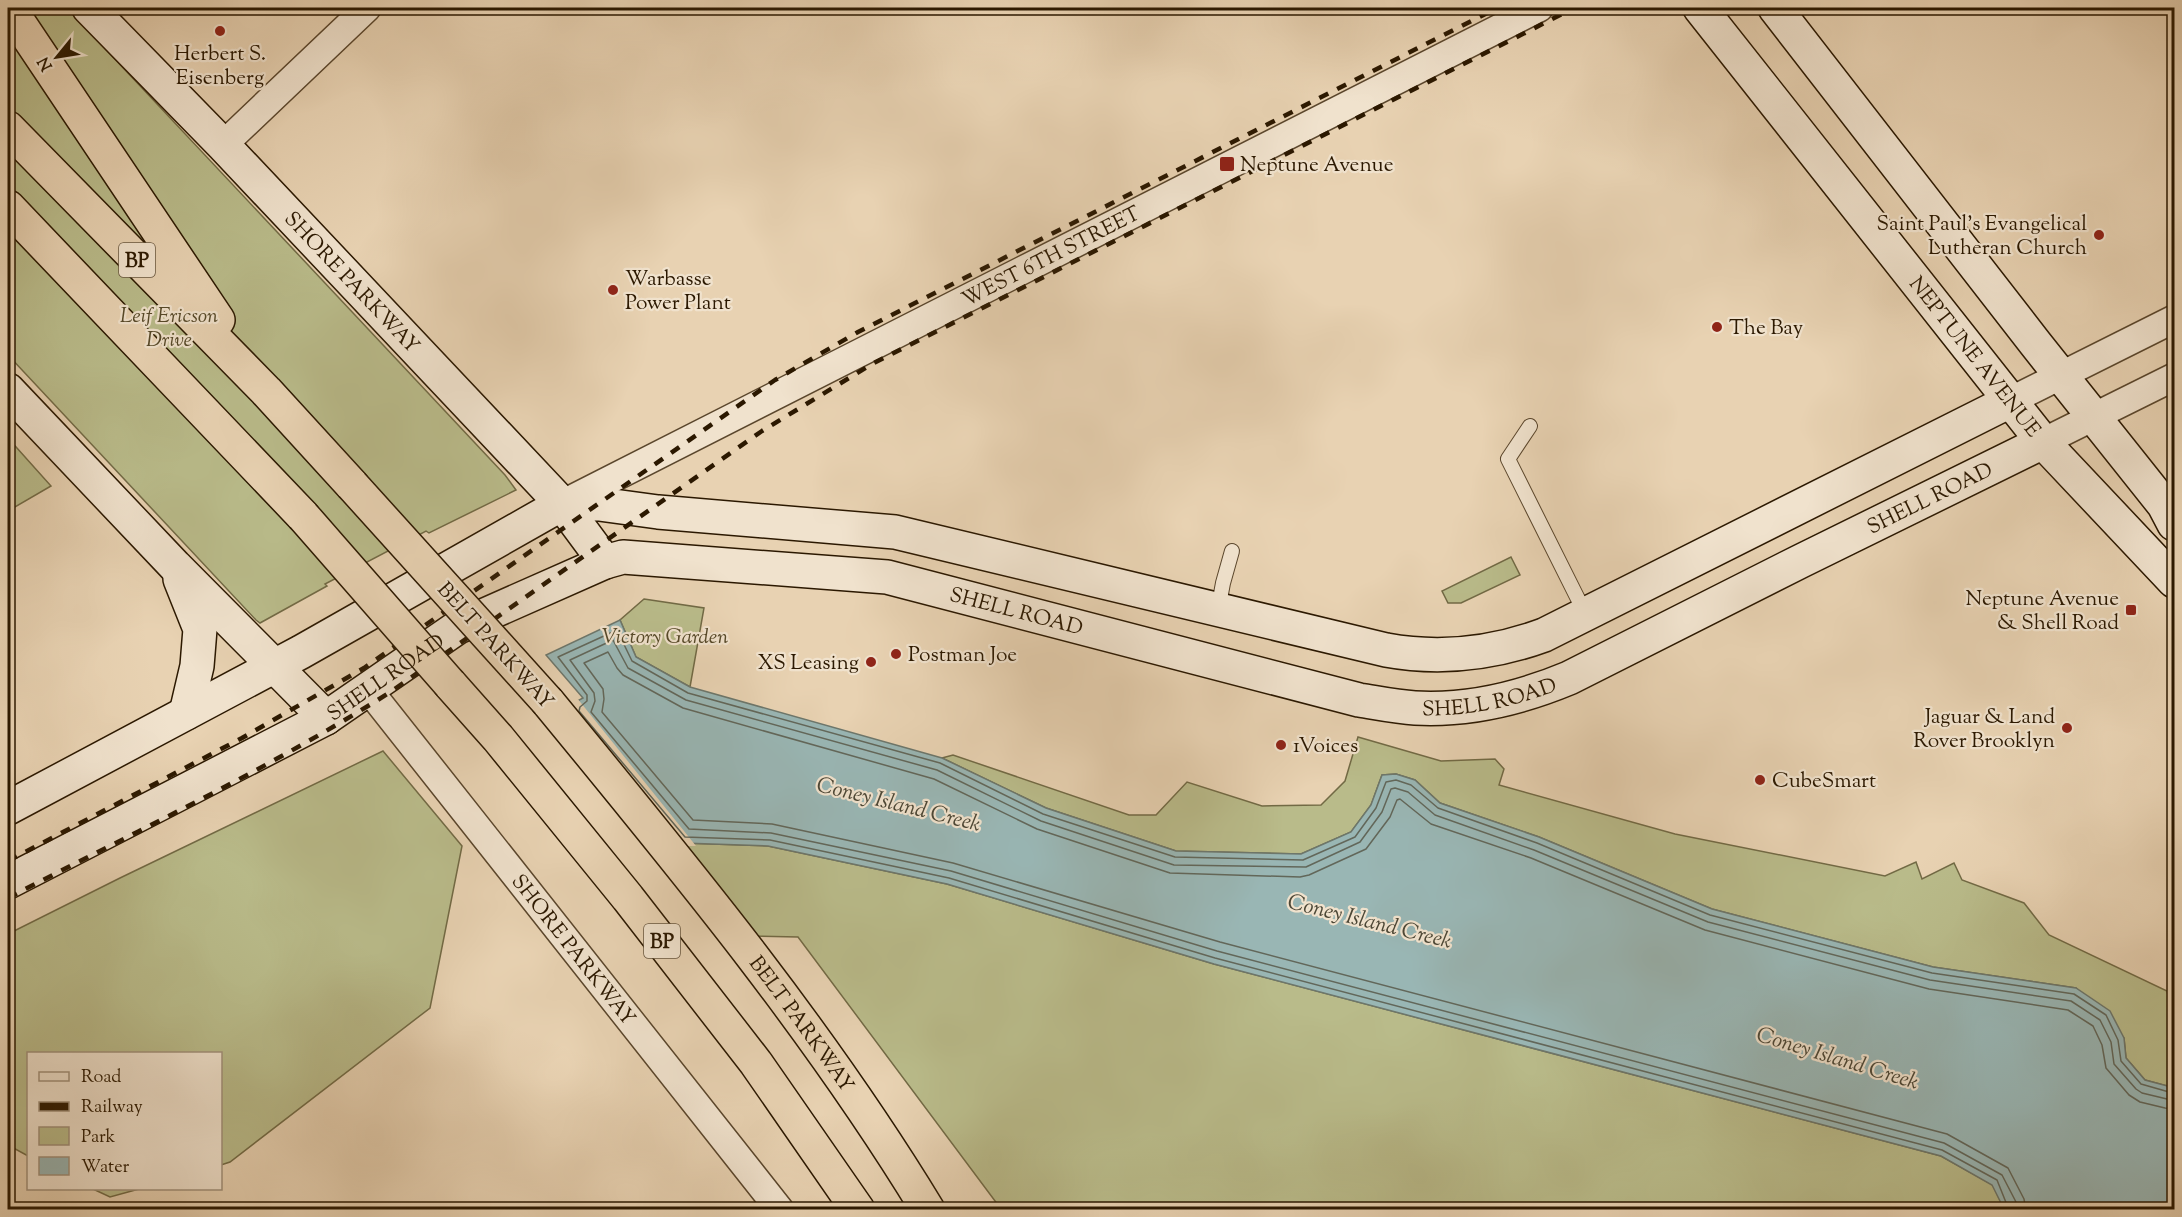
<svg xmlns="http://www.w3.org/2000/svg" width="2182" height="1217" viewBox="0 0 2182 1217" font-family="'Sorts Mill Goudy',serif">
	<style>
		.green { fill: #b9bb8a; stroke: #726a45; stroke-width: 1.5 }
		.water { fill: #99b6b4; stroke: #6d776c; stroke-width: 1.5 }
		.pier { fill: #e8d2b2 }
		.lines { fill: none; stroke-linecap: round; stroke-linejoin: round }
		.shore { stroke: #62675a; stroke-width: 1.5 }
		.service-casing { stroke: #5a462c; stroke-width: 16 }
		.minor-casing { stroke: #5a462c; stroke-width: 30 }
		.secondary-casing { stroke: #2b1800; stroke-width: 36 }
		.motorway-casing { stroke: #2b1800; stroke-width: 36 }
		.service { stroke: #f0e2cd; stroke-width: 14 }
		.minor { stroke: #f0e2cd; stroke-width: 27 }
		.secondary { stroke: #f0e2cd; stroke-width: 33 }
		.motorway { stroke: #e8d2b2; stroke-width: 33 }
		.rail { stroke: #2b1800; stroke-width: 4.5; stroke-dasharray: 10 10; stroke-linecap: butt }
		.motorway-bridge-casing { stroke: #2b1800; stroke-width: 36; stroke-linecap: butt }
		.motorway-bridge { stroke: #e8d2b2; stroke-width: 33 }
		.poi-dot { fill: #8f2418; stroke: #f0e2cd; stroke-width: 2 }
		.labels { text-anchor: middle; stroke-width: 4.5; stroke-linejoin: round; paint-order: stroke }
		.shield { fill: #f0e2cd; stroke: #66553e; stroke-width: 1.5 }
		.shield-label { font-size: 20px; font-weight: bold; fill: #2b1800 }
		.poi-label { font-size: 21px; fill: #2b1800; stroke: #f0e2cd; text-anchor: start }
		.street-label { font-size: 21px; fill: #2b1800; stroke: #f0e2cd }
		.park-label { font-size: 21px; font-style: italic; fill: #564929; stroke: #f0e2cd }
		.water-label { font-size: 22px; font-style: italic; fill: #4c4736; stroke: #f0e2cd }
	</style>
	<rect width="100%" height="100%" fill="#e8d2b2"/>
	<filter id="stains"><feTurbulence type="fractalNoise" baseFrequency=".00333" numOctaves="4"/><feColorMatrix values="0 0 0 0 .2 0 0 0 0 .09 0 0 0 0 .02 0 0 0 .5 -.17"/></filter>
	<radialGradient id="worn" r=".72"><stop offset=".6" stop-color="#630" stop-opacity="0"/><stop offset="1" stop-color="#630" stop-opacity=".3"/></radialGradient>
	<g class="green">
		<polygon points="8,8 67,8 505,475 516,490 429,533 426,531 325,584 327,586 260,623 256,620 8,355"/>
		<polygon points="8,438 51,486 8,511"/>
		<polygon points="1511,557 1520,575 1461,603 1448,603 1442,591"/>
		<polygon points="644,599 704,608 690,687 636,657 620,620"/>
		<polygon points="1358,737 1441,761 1495,759 1504,769 1499,785 1675,834 1885,876 1916,862 1922,879 1954,863 1962,880 2024,903 2049,935 2167,991 2174,1021 2174,1084 2171,1087 2145,1080 2126,1058 2124,1038 2076,988 1933,967 1712,909 1539,837 1440,803 1415,780 1396,774 1382,775 1371,805 1351,832 1301,854 1176,851 1046,808 942,758 953,755 1129,815 1156,815 1187,782 1262,806 1321,805 1345,781"/>
		<polygon points="383,751 462,846 430,1008 230,1162 221,1165 220,1054 28,1054 28,1156 8,1145 8,934 120,878"/>
		<polygon points="682,843 768,846 947,884 1214,964 1941,1156 1993,1185 2004,1209 1001,1209 798,937 754,936"/>
		<polygon points="93,1189 139,1189 110,1197"/>
	</g>
	<polygon class="water" points="620,620 636,657 690,687 942,758 1046,808 1176,851 1301,854 1351,832 1371,805 1382,775 1396,774 1415,780 1440,803 1539,837 1712,909 1933,967 2076,988 2110,1011 2124,1038 2126,1058 2145,1080 2171,1087 2174,1084 2174,1209 2004,1209 1992,1185 1941,1156 1214,964 947,884 768,846 682,843 568,706 583,698 546,655"/>
	<polygon class="pier" points="577,698 688,836 696,846 681,846 566,704"/>
	<g class="lines">
		<g class="shore">
			<polyline points="2009,1210 1997,1180 1942,1150 1215,958 949,878 770,840 685,837 579,711 580,707 587,701 587,695 558,657 617,630 632,661 688,693 940,763 1043,814 1175,857 1303,860 1355,837 1376,808 1386,782 1396,780 1411,785 1438,808 1537,843 1710,915 1932,973 2074,994 2106,1015 2118,1040 2121,1061 2141,1084 2169,1092 2174,1091"/>
			<polyline points="2017,1210 2016,1202 2002,1175 1944,1143 1217,951 951,871 771,833 689,829 591,712 595,701 594,693 570,660 613,640 628,668 686,700 937,770 1041,821 1174,865 1306,867 1360,842 1382,812 1391,789 1395,788 1408,792 1435,815 1534,850 1708,922 1930,980 2071,1001 2100,1020 2111,1042 2114,1064 2136,1089 2142,1093 2167,1099 2174,1099"/>
			<polyline points="2026,1210 2024,1199 2008,1168 1947,1134 1220,942 953,863 772,824 693,820 602,712 604,699 603,689 584,663 608,652 617,668 623,675 683,708 934,779 1037,829 1170,873 1300,877 1309,875 1366,849 1390,817 1397,800 1400,799 1431,824 1531,858 1705,930 1929,989 2068,1010 2093,1026 2102,1045 2106,1068 2129,1095 2140,1102 2165,1108 2174,1109"/>
		</g>
		<defs>
			<g id="service">
				<polyline points="1530,426 1508,459 1586,615"/>
				<polyline points="1218,610 1223,583 1232,551"/>
			</g>
			<g id="minor">
				<polyline points="223,145 367,8"/>
				<polyline points="2010,401 2174,319"/>
				<polyline points="2043,442 2174,377"/>
				<path id="s1" d="M562 504 1539 8"/>
				<path id="s2" d="M368 689 780 1210"/>
			</g>
			<g id="secondary">
				<path id="s3" d="M89 8 223 145 562 504 605 562"/>
				<path id="s4" d="M1700 8 2043 442 2174 581"/>
				<polyline points="1775,8 2035,343 2164,505 2174,524"/>
				<polyline points="8,390 175,566 326,718"/>
				<polyline points="180,579 200,629 197,666 186,713"/>
				<path d="M8 808 301 652 562 504H599L658 512 895 532 1386 650C1441 660 1492 654 1544 635L2010 401"/>
				<path id="s5" d="M8 882 326 718 458 627 605 562 623 557 887 577 1359 700C1378 703 1396 707 1415 708 1468 711 1521 698 1569 678L1801 561 2043 442"/>
			</g>
			<g id="motorway">
				<polyline points="9,8 218,320"/>
				<polyline points="8,128 266,391 352,485"/>
				<polyline points="8,207 303,516"/>
				<polyline points="450,684 498,738 628,898 756,1063 858,1210"/>
				<path id="s6" d="M548 702C682 865 818 1029 928 1210"/>
			</g>
		</defs>
		<use href="#service" class="service-casing"/>
		<use href="#minor" class="minor-casing"/>
		<use href="#secondary" class="secondary-casing"/>
		<use href="#motorway" class="motorway-casing"/>
		<use href="#service" class="service"/>
		<use href="#minor" class="minor"/>
		<use href="#secondary" class="secondary"/>
		<use href="#motorway" class="motorway"/>
		<g class="rail">
			<polyline points="8,861 242,738 364,668 775,380 858,332 1497,8"/>
			<path d="M8 898C137 831 269 769 392 691L762 431 872 364 1574 8"/>
		</g>
		<defs>
			<g id="motorway-bridge">
				<polyline points="352,485 548,702"/>
				<polyline points="303,516 450,684"/>
			</g>
		</defs>
		<use href="#motorway-bridge" class="motorway-bridge-casing"/>
		<use href="#motorway-bridge" class="motorway-bridge"/>
	</g>
	<g class="poi-dot">
		<circle cx="220" cy="31" r="6"/>
		<rect x="1219" y="156" width="16" height="16" rx="3"/>
		<circle cx="2099" cy="235" r="6"/>
		<circle cx="613" cy="290" r="6"/>
		<circle cx="1717" cy="327" r="6"/>
		<rect x="2125" y="604" width="12" height="12" rx="3"/>
		<circle cx="896" cy="654" r="6"/>
		<circle cx="871" cy="662" r="6"/>
		<circle cx="2067" cy="728" r="6"/>
		<circle cx="1281" cy="745" r="6"/>
		<circle cx="1760" cy="780" r="6"/>
	</g>
	<g class="labels">
		<g class="shield">
			<rect x="119" y="243" width="36" height="34" rx="4.5"/>
			<rect x="644" y="924" width="36" height="34" rx="4.5"/>
		</g>
		<g class="shield-label">
			<text x="137" y="267">BP</text>
			<text x="662" y="948">BP</text>
		</g>
		<g class="poi-label">
			<text x="220" y="60" text-anchor="middle">Herbert S.<tspan x="220" dy="24">Eisenberg</tspan></text>
			<text x="1240" y="171">Neptune Avenue</text>
			<text x="2087" y="230" text-anchor="end">Saint Paul's Evangelical<tspan x="2087" dy="24">Lutheran Church</tspan></text>
			<text x="625" y="285">Warbasse<tspan x="625" dy="24">Power Plant</tspan></text>
			<text x="1729" y="334">The Bay</text>
			<text x="2119" y="605" text-anchor="end">Neptune Avenue<tspan x="2119" dy="24">&amp; Shell Road</tspan></text>
			<text x="908" y="661">Postman Joe</text>
			<text x="859" y="669" text-anchor="end">XS Leasing</text>
			<text x="2055" y="723" text-anchor="end">Jaguar &amp; Land<tspan x="2055" dy="24">Rover Brooklyn</tspan></text>
			<text x="1293" y="752">1Voices</text>
			<text x="1772" y="787">CubeSmart</text>
		</g>
		<g class="street-label">
			<text dy="7" stroke="none"><textPath href="#s1" startOffset="548">WEST 6TH STREET</textPath></text>
			<text dy="7" stroke="none"><textPath href="#s3" startOffset="380">SHORE PARKWAY</textPath></text>
			<text dy="7" stroke="none"><textPath href="#s4" startOffset="444">NEPTUNE AVENUE</textPath></text>
			<text dy="7" stroke="none"><textPath href="#s5" startOffset="2068">SHELL ROAD</textPath></text>
			<text dy="7" stroke="none"><textPath href="#s5" startOffset="1096">SHELL ROAD</textPath></text>
			<text transform="translate(496 645) rotate(48)" y="7">BELT PARKWAY</text>
			<text dy="7" stroke="none"><textPath href="#s5" startOffset="430">SHELL ROAD</textPath></text>
			<text dy="7" stroke="none"><textPath href="#s5" startOffset="1582">SHELL ROAD</textPath></text>
			<text dy="7" stroke="none"><textPath href="#s2" startOffset="332">SHORE PARKWAY</textPath></text>
			<text dy="7" stroke="none"><textPath href="#s6" startOffset="410">BELT PARKWAY</textPath></text>
		</g>
		<g class="park-label">
			<text x="169" y="322">Leif Ericson<tspan x="169" dy="24">Drive</tspan></text>
			<text x="665" y="643">Victory Garden</text>
		</g>
		<g class="water-label">
			<text transform="translate(899 803) rotate(14)" y="8">Coney Island Creek</text>
			<text transform="translate(1370 920) rotate(14)" y="8">Coney Island Creek</text>
			<text transform="translate(1838 1057) rotate(17)" y="8">Coney Island Creek</text>
		</g>
	</g>
	<rect width="2182" height="1217" fill="none" stroke="#e8d2b2" stroke-width="30"/>
	<rect x="9" y="9" width="2164" height="1199" fill="none" stroke="#2b1800" stroke-width="3"/>
	<rect x="15" y="15" width="2152" height="1187" fill="none" stroke="#2b1800" stroke-width="1.5"/>
	<rect x="27" y="1052" width="195" height="138" fill="#f0e2cd" stroke="#a1917b" stroke-width="1.5"/>
	<rect x="39" y="1072" width="30" height="9" fill="#f0e2cd" stroke="#a1917b" stroke-width="1.5"/>
	<text x="81" y="1082" font-size="18" fill="#2b1800">Road</text>
	<rect x="39" y="1102" width="30" height="9" fill="#2b1800" stroke="#a1917b" stroke-width="1.5"/>
	<text x="81" y="1112" font-size="18" fill="#2b1800">Railway</text>
	<rect x="39" y="1127" width="30" height="18" fill="#b9bb8a" stroke="#a1917b" stroke-width="1.5"/>
	<text x="81" y="1142" font-size="18" fill="#2b1800">Park</text>
	<rect x="39" y="1157" width="30" height="18" fill="#99b6b4" stroke="#a1917b" stroke-width="1.5"/>
	<text x="81" y="1172" font-size="18" fill="#2b1800">Water</text>
	<g transform="translate(57 57) rotate(240)" stroke="#f0e2cd" stroke-width="4.5" paint-order="stroke">
	<path d="M0-4.5L10 22L0 15L-10 22Z" fill="#2b1800"/>
	<text y="-9" font-size="16" font-weight="bold" text-anchor="middle" fill="#2b1800">N</text>
	</g>
	<rect width="100%" height="100%" filter="url(#stains)"/>
	<rect width="100%" height="100%" fill="url(#worn)"/>
</svg>
